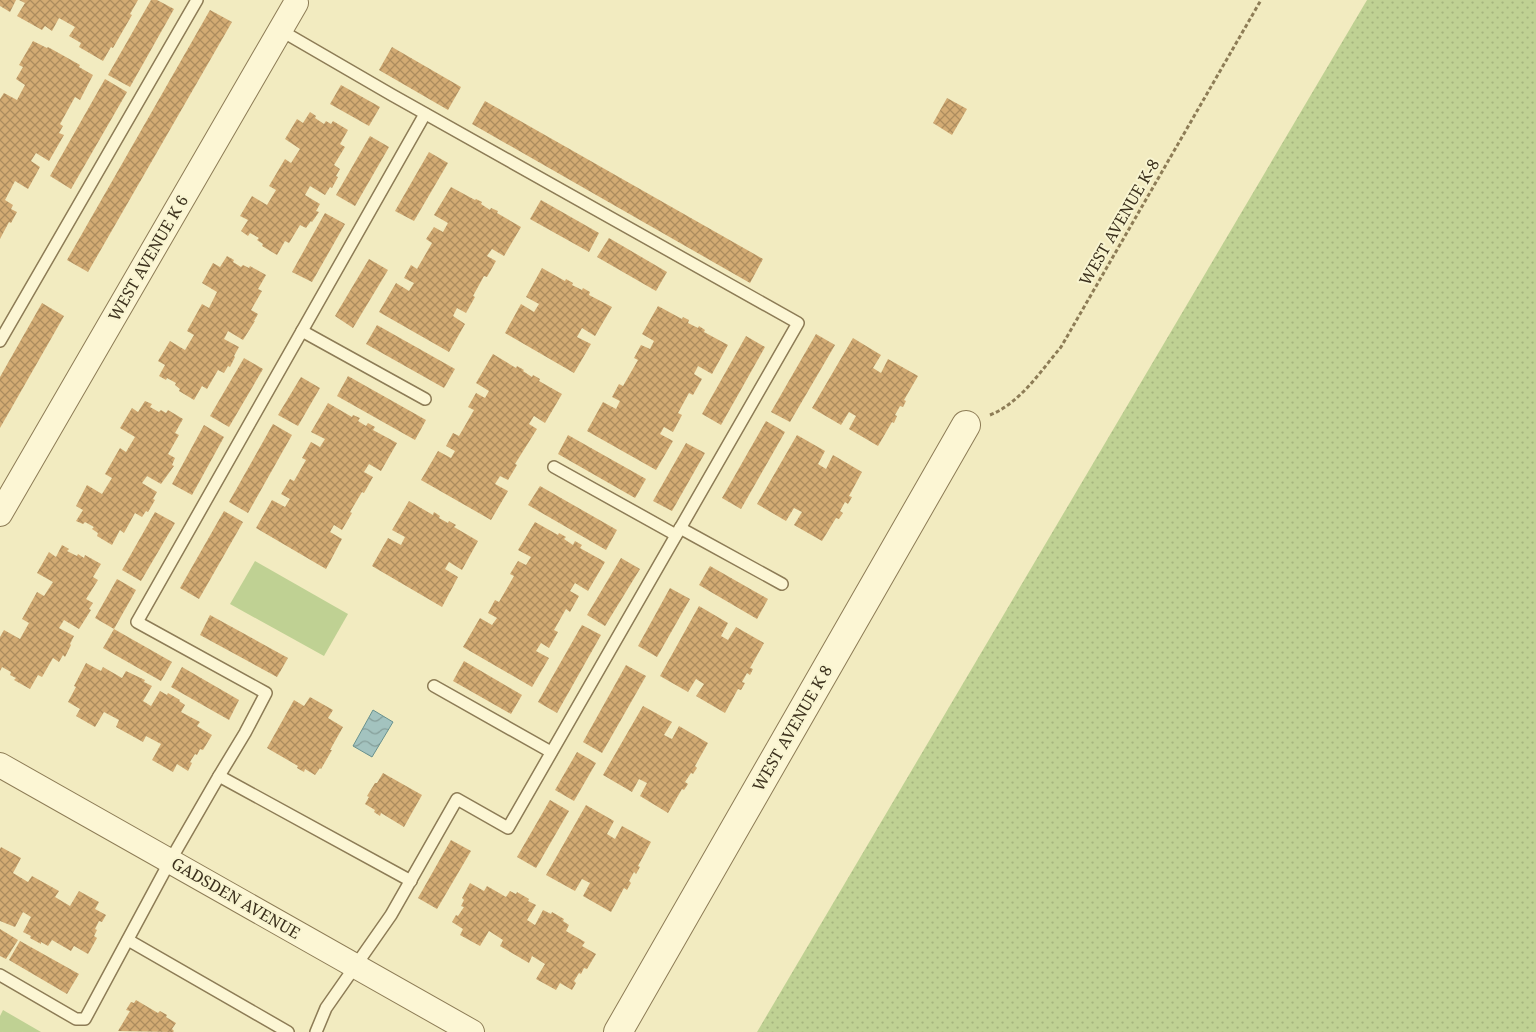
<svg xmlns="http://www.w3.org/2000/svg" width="1536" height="1032" viewBox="0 0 1536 1032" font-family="'Noto Serif',serif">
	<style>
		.grass { fill: url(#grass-dots) }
		.garden { fill: #bfd193 }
		.water { fill: url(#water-waves); stroke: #69928f }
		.building { fill: url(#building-cross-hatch) }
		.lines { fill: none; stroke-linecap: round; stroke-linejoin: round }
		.service-casing { stroke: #8d7c56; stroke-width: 14 }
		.minor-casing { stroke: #8d7c56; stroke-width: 26 }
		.tertiary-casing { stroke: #8d7c56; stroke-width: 30 }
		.path { stroke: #8d7c56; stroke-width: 3; stroke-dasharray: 4 2.5; stroke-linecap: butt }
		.service { stroke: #fcf6d4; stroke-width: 11 }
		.minor { stroke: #fcf6d4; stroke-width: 24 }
		.tertiary { stroke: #fcf6d4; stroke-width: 28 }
		.labels { text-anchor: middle; stroke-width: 4; stroke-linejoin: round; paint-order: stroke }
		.street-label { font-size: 16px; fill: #3b301c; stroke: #f8f4d0 }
	</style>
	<defs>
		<pattern id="grass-dots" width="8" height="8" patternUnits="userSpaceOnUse" patternTransform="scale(1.25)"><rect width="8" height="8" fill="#bfd193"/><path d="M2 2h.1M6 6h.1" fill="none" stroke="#a5b47e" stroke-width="1.8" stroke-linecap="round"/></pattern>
		<pattern id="water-waves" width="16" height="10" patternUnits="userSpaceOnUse" patternTransform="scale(1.25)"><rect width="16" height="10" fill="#a3c3bf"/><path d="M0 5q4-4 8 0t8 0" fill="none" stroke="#869f9a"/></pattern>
		<pattern id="building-cross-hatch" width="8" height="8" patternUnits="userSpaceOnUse" patternTransform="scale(1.25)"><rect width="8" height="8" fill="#d3ab73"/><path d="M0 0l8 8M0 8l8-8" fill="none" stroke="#ac8c5e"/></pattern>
	</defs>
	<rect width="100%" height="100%" fill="#f2ebc0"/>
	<polygon class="grass" points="1367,0 1536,0 1536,1032 757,1032"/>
	<g class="garden">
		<polygon points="255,561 348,614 324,656 230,604"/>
		<polygon points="3,1010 41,1032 0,1032 0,1016"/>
	</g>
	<polygon class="water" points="373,710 393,722 372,757 353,746"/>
	<g class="building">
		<polygon points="0,0 16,0 10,12 0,6"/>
		<polygon points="19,0 138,0 130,14 132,15 113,48 111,47 103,61 79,47 81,43 69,36 75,27 59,18 52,31 45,26 42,30 17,16 25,3"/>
		<polygon points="151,0 157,0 174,9 130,87 108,75"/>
		<polygon points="210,10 232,22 88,272 67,260"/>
		<polygon points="33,41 47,48 48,47 80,65 79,67 93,75 80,100 75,97 60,124 63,126 59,133 64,135 49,161 36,153 31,161 40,167 28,189 15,181 5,200 13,205 11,209 17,212 11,223 9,222 0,239 0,99 4,93 17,100 25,85 16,79 23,67 19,65"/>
		<polygon points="392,47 461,87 448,110 379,70"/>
		<polygon points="105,79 127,92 71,189 50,176"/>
		<polygon points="341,85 380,107 369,126 330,104"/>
		<polygon points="947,98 967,109 952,135 933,123"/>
		<polygon points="485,101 763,259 750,283 472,124"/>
		<polygon points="310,112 316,116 315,118 324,124 326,121 331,124 333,121 348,130 340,144 345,147 334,165 340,169 336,176 338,177 332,188 330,187 325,195 310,186 305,195 320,204 316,211 319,212 312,222 311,221 306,228 300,225 289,243 285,241 277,255 262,246 263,244 257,240 259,238 250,233 248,236 241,231 248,220 240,216 252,196 267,205 276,190 269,186 285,159 291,163 300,149 285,139 297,119 303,123"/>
		<polygon points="370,136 389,147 355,206 336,195"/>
		<polygon points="429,152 448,163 414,221 395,211"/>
		<polygon points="451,187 475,200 476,199 482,202 481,204 490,210 491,208 498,211 497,213 521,227 504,256 492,249 487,256 496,261 487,277 484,276 473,296 475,297 466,313 457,308 453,316 465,324 449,352 379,312 396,283 409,291 414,283 404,278 411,265 417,269 432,243 426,239 434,227 443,232 448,223 434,215"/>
		<polygon points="541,200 599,233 589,252 530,219"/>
		<polygon points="325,213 345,224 312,282 292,272"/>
		<polygon points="609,238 667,272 656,291 597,257"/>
		<polygon points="227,256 234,260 233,262 241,267 243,265 249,268 250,266 266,275 258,289 262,291 251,310 258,314 254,321 255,321 243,340 228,331 224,339 239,347 234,356 235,357 230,367 228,366 224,373 218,370 207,389 202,386 194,400 179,391 180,389 175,385 176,383 167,378 166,380 159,376 165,365 158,361 170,341 185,350 194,335 187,331 202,304 209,308 217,292 202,283 213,263 220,267"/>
		<polygon points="369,259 388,270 353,328 335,316"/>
		<polygon points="542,268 565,281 566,279 573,283 572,285 582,290 583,288 590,292 589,295 612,307 595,336 582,328 577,337 591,344 574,373 505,333 521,304 534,312 539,304 526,297"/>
		<polygon points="42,303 64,316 0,428 0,377"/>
		<polygon points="658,306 682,319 683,317 689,320 688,323 698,328 699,326 705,330 704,332 728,345 712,374 698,366 694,374 702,379 693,395 689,393 678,413 682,415 673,432 664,427 660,434 673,441 656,470 587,431 603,402 616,409 620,401 612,397 619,384 623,386 638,360 634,358 641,345 650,349 654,341 642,334"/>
		<polygon points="377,325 455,369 444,388 366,344"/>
		<polygon points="816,334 835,345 790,422 771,412"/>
		<polygon points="746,336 765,347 721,425 702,414"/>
		<polygon points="853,338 881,355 873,368 881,373 888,359 918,376 904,400 906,401 903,407 900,406 895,415 897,416 894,423 892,422 878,446 849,429 856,416 849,412 841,425 812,408"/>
		<polygon points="493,354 516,368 517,366 524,370 523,371 532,377 533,375 540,379 539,381 562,394 545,423 534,416 529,424 537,429 515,464 517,465 508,480 500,476 495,484 508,491 491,520 421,480 438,451 451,458 455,451 446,446 453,433 459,436 474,410 468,407 476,393 485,398 489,391 476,383"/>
		<polygon points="244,358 263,369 229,427 210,416"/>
		<polygon points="348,376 426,420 415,440 337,396"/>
		<polygon points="301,377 320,388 298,426 278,415"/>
		<polygon points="145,401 152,404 150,407 159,412 161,410 166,413 168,410 183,419 175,433 179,435 168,454 175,458 172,465 174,466 161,484 147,476 142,483 157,492 153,499 155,500 148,512 146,511 142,517 135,513 124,533 120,530 112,545 97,536 98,533 92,529 94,527 85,522 83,524 76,521 83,510 76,506 87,485 102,494 112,478 105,474 120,448 126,452 135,437 120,428 132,408 138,412"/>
		<polygon points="328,403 352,417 353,415 360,418 358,421 366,426 368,423 375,427 373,430 397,443 381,471 369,464 364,472 373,477 364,493 362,492 350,512 352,513 342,530 334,525 330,532 342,539 326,569 256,528 272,500 285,507 290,499 281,494 290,479 294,481 306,460 302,458 311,442 320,447 325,439 311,432"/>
		<polygon points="766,421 785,432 741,509 722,498"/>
		<polygon points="273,424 292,435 248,513 229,502"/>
		<polygon points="204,425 224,437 192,495 172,484"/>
		<polygon points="568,435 646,479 635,498 558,454"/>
		<polygon points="797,435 825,451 818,464 826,469 833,455 862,472 849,496 852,497 848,504 845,502 840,511 843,513 839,519 836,518 822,541 794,525 802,512 794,508 786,521 757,504"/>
		<polygon points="686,443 705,453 672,511 653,501"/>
		<polygon points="540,486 617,530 606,550 528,505"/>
		<polygon points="409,501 433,515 434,512 440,516 439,518 448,523 449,521 456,525 454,527 478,541 462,570 449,562 445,569 458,577 442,607 372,566 388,538 401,545 405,537 392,530"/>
		<polygon points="224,511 243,522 199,599 180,588"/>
		<polygon points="155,512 175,523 141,581 122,570"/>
		<polygon points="535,522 558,535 559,533 566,537 564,539 573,545 575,541 582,545 580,548 605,562 588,591 575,583 570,591 579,596 570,612 566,609 554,630 558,632 549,648 541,643 536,651 549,658 532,687 463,647 480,618 492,625 497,618 488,613 495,600 499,602 514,576 510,574 518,561 526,565 531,557 518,550"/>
		<polygon points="62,545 69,549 67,551 77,556 78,554 84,558 85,555 101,564 93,577 98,580 86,599 93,603 89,609 91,610 79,629 64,620 59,628 74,636 70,644 71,645 65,657 63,655 59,662 53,658 42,677 38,675 30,689 14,680 16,678 10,675 11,672 2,667 0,671 0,637 4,630 20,639 29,623 22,619 37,592 44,596 53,582 37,573 49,552 56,557"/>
		<polygon points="621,558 640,569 605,626 587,615"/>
		<polygon points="710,566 768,599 757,619 699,585"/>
		<polygon points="117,579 136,590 114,629 95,618"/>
		<polygon points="670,588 690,599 657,657 638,646"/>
		<polygon points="699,606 728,623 721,636 728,640 736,627 764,643 750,668 753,669 750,675 747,673 742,682 745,683 741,690 738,689 725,713 696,696 704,684 696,679 688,692 660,676"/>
		<polygon points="210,615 288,658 277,677 200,635"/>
		<polygon points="582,625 601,635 557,713 538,702"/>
		<polygon points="114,629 172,662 161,681 103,648"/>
		<polygon points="464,661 522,695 511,714 453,681"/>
		<polygon points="86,663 101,671 103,667 122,678 126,671 145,680 144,682 152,686 143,701 151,706 160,691 167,695 168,693 180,700 179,701 185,705 181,712 200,722 197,726 212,735 203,750 200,749 197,755 195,754 190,762 192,763 188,771 177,764 173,772 152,760 161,744 146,736 143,742 116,727 119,720 104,712 95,727 76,716 80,709 68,702 76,687 74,686"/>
		<polygon points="626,665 646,676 602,753 583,742"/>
		<polygon points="182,667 239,700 229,720 171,687"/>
		<polygon points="310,697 333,710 328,718 343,727 330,750 332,750 321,769 320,768 315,775 305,769 304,772 297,768 298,766 267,748 294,700 304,706"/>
		<polygon points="643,706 672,722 664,735 672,739 679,726 708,743 695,766 697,768 693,774 691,773 685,782 688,784 684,790 682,789 668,813 640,796 647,783 639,779 632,792 603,775"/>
		<polygon points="577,752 596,763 574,801 555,790"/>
		<polygon points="383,773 422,795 404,827 381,813 380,816 374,812 375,810 365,804 369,797 367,796 375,783 377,783"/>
		<polygon points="550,800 569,811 536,868 517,857"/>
		<polygon points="586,805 614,821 607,834 615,839 622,826 651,842 638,866 640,867 636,874 634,872 629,881 631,883 627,890 624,888 611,912 583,896 590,883 582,879 575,891 546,875"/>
		<polygon points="451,840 471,851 437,909 418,898"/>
		<polygon points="1,847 21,858 13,873 28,882 32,876 59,891 55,897 70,906 79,891 99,902 95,909 106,915 102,922 99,921 95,929 97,930 94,936 97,938 88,954 74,946 71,951 52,940 48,946 41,942 41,944 30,938 31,936 23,932 31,917 23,912 15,927 0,921 0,849"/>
		<polygon points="470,883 484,891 487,886 506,897 510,891 516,894 517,892 529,899 528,901 536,905 527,920 535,925 543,910 551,914 552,912 564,919 563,921 569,925 566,931 585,942 582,946 596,954 587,969 584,968 581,974 579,973 574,981 576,983 572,990 560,983 556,990 536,979 545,964 532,956 529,963 500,946 503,940 489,931 480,946 460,935 463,929 452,922 456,915 458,916 464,907 461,906 464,900 462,898"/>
		<polygon points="0,929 18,940 6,959 0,956"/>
		<polygon points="20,941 79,974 67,994 9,960"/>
		<polygon points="136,1000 158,1013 160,1011 167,1015 166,1017 176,1023 172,1029 174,1031 173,1032 118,1031 130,1011 126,1010 131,1002 134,1003"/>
	</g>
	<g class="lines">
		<defs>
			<g id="service">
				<polyline points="280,30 392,95 798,323 508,828 457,799 391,915 326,1008 316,1032"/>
				<polyline points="302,331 425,399"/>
				<polyline points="0,341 197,0"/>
				<polyline points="554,467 676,535"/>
				<polyline points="680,528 782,584"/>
				<polyline points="434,686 551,752"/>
				<polyline points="219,776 245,733 266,693 137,622 425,114"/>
				<polyline points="128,940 288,1032"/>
				<polyline points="0,975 76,1019 85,1019 170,861 219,776 411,881"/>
			</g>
			<g id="minor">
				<polyline points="0,514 296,3"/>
				<polyline points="0,765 472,1032"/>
			</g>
			<polyline id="tertiary" points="618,1032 966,425"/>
		</defs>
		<use href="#service" class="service-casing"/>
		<use href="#minor" class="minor-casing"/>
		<use href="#tertiary" class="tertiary-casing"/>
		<path class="path" d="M990 415C1020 403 1040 372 1061 347L1261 0"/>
		<use href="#service" class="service"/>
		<use href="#minor" class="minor"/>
		<use href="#tertiary" class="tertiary"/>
	</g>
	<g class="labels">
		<g class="street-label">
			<text transform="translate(1119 222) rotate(-60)" y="6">WEST AVENUE K-8</text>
			<text transform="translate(148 258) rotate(-60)" y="6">WEST AVENUE K 6</text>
			<text transform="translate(792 728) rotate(-60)" y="6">WEST AVENUE K 8</text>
			<text transform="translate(236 898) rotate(30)" y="6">GADSDEN AVENUE</text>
		</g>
	</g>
</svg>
